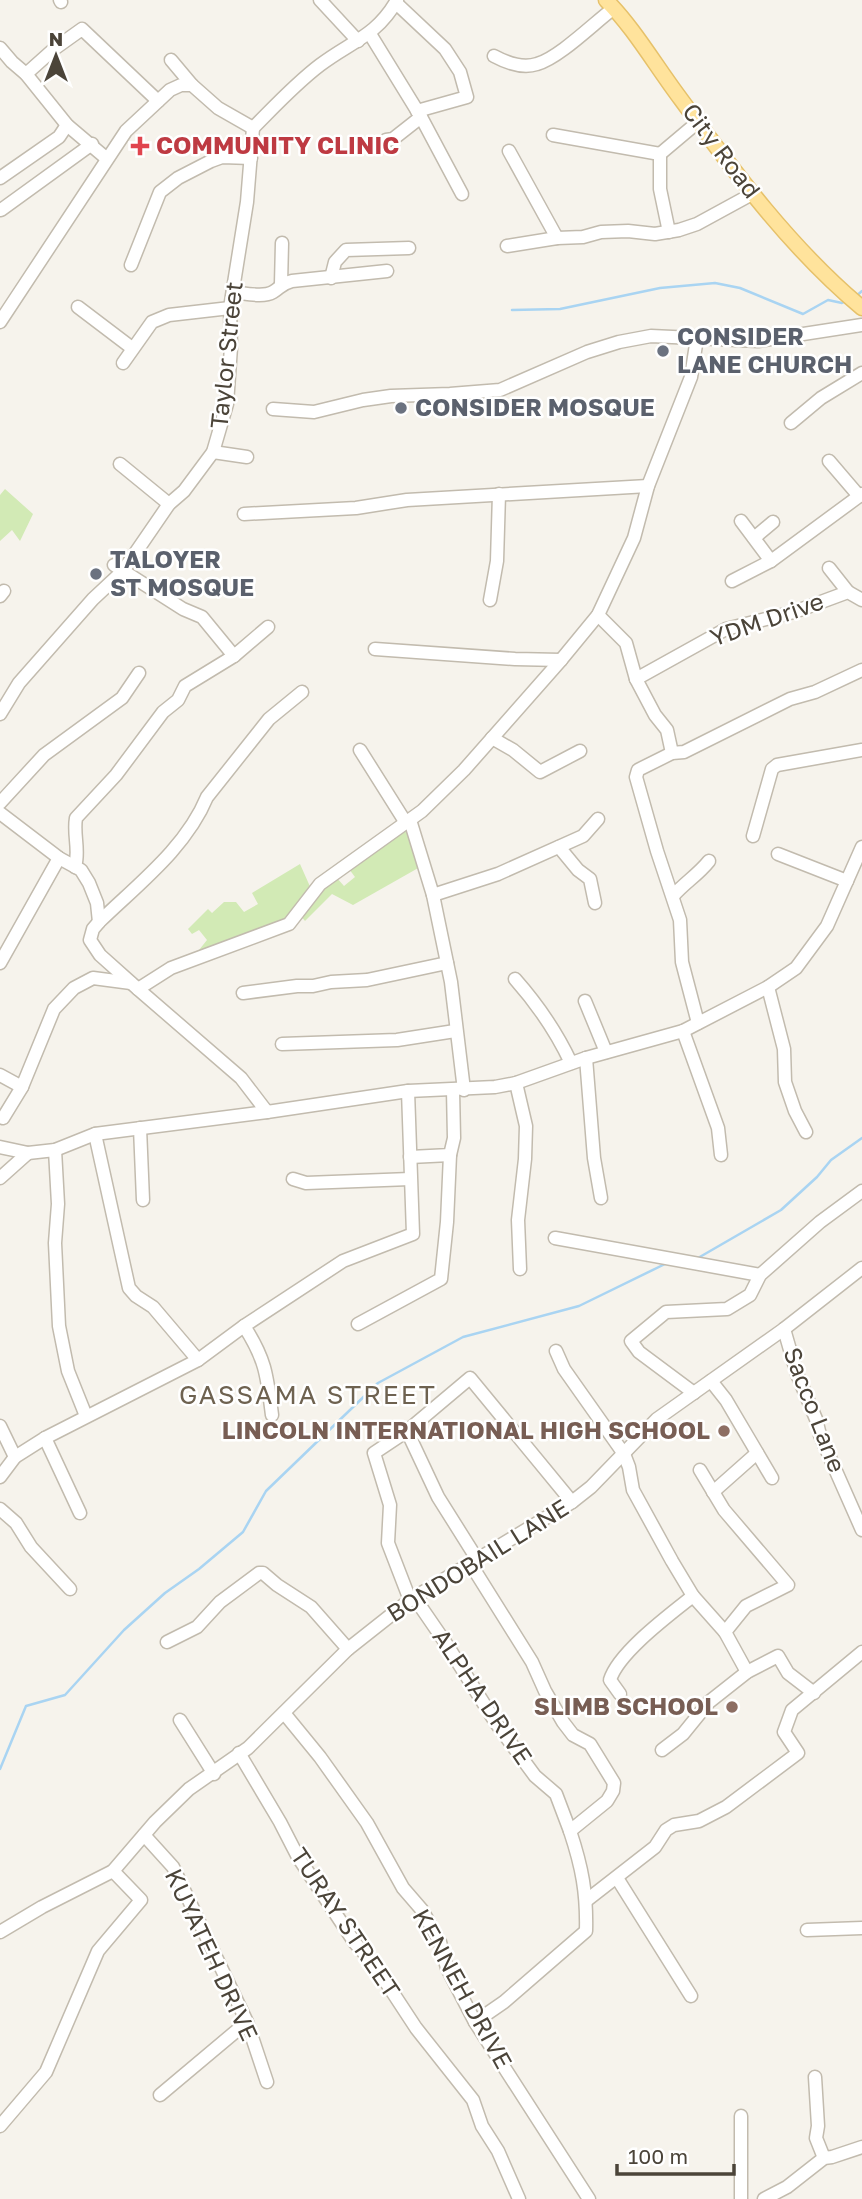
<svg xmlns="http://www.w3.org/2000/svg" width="862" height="2199" viewBox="0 0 862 2199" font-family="'Golos Text',sans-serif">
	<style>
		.green { fill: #d2eab5 }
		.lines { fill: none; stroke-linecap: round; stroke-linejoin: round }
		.stream { stroke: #a9d4f2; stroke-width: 2.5 }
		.minor-casing { stroke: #c2bbae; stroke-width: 15 }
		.major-casing { stroke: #e6c16a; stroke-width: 17 }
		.minor { stroke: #fff; stroke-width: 12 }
		.major { stroke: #ffe39c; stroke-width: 14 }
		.health-dot { fill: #e0444e; stroke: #fff; stroke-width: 2.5 }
		.worship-dot { fill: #6b7280; stroke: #fff; stroke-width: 2.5 }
		.education-dot { fill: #8d6e63; stroke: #fff; stroke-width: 2.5 }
		.labels { text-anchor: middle; stroke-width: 5; stroke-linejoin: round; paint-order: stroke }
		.health-label { font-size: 24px; font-weight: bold; fill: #be3a42; stroke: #fff; text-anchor: start }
		.street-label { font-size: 24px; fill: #4b4439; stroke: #fff }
		.worship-label { font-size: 24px; font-weight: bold; fill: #5b616d; stroke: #fff; text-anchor: start }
		.education-label { font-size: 24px; font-weight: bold; fill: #785e54; stroke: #fff; text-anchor: end }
		.neighbourhood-label { font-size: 26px; letter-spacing: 2px; fill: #6e6250; stroke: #fff }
	</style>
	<rect width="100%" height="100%" fill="#f6f3ec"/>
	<g class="green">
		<polygon points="5,489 33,514 20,541 12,530 0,541 0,495"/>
		<polygon points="404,826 409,831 420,867 353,905 332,894 305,921 300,915 322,887 336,877 344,886 355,877 349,869"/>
		<polygon points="300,864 312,891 286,921 200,955 199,950 207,940 199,930 192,934 188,929 208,909 212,913 224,902 236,902 244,912 258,904 252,893"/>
	</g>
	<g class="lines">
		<g class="stream">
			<polyline points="855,297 862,291"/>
			<polyline points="512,310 560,309 660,288 715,283 740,288 803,314 828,300 842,303 846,301"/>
			<polyline points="698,1258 781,1210 817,1177 831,1160 862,1138"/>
			<polyline points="0,1769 26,1706 65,1695 124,1630 165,1593 199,1569 243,1532 266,1491 378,1383 463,1337 579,1306 667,1263"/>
		</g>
		<defs>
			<g id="minor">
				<polyline points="60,0 61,2"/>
				<polyline points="320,0 358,41"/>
				<polyline points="396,3 445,49 460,72 467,97 417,111"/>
				<polyline points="370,34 421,117 462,194"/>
				<polyline points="0,48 12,62 26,74 67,125 106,158"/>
				<path d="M494 56C507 63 522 69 537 64 559 58 594 23 614 8"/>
				<polyline points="171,60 192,85"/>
				<polyline points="26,74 54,49 82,29 158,101"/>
				<path d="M253 128C275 106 295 84 320 65 350 42 377 36 397 0"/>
				<polyline points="553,135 660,154 698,122"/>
				<polyline points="386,140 393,139 421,117"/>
				<polyline points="509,151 557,238"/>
				<polyline points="660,154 660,189 669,232"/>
				<polyline points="0,178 59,137 67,125"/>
				<polyline points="1,210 92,144"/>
				<polyline points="507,246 557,238 583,237 601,232 628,231 655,234 679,230 697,224 752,194"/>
				<polyline points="131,265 160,192 178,178 211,161 222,157 251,158"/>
				<polyline points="331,278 335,262 346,250 409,248"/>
				<polyline points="281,284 282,243"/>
				<path d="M233 292C244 293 263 298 273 292 281 287 281 284 292 281L387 271"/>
				<polyline points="78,307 132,348"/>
				<polyline points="0,322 126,131 170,90 181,85 192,85 218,108 253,128"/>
				<polyline points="123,363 152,322 169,315 230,308"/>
				<polyline points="273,409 314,412 363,400 391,396 450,394 500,390 587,352 619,342 651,336 758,341 862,325"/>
				<polyline points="791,423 821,398 862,373"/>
				<polyline points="213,452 247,457"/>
				<polyline points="829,461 859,496"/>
				<polyline points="120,464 169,504"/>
				<polyline points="244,514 356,508 407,500 648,486"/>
				<polyline points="741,521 771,561"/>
				<polyline points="754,538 773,522"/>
				<polyline points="114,565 183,609 202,617 234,656"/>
				<polyline points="829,568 848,592"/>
				<polyline points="732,581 771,561 862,494"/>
				<polyline points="0,596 4,591"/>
				<polyline points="490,600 497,561 499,494"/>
				<polyline points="598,615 626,643 636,679 655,715 667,730 672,753"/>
				<polyline points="375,649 515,659 561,660"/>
				<polyline points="636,679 726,629 794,612 848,592 862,600"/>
				<polyline points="0,714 19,683 93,599 123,571 169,504 184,491 213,452 227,404 231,347 230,308 247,202 253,128"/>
				<polyline points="492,738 513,750 540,772 580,751"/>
				<polyline points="360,750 406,823"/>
				<polyline points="0,803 44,755 122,698 139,673"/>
				<polyline points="0,813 59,858 81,870 89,883 97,903 99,922"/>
				<polyline points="410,820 433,895 451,982 464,1090"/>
				<polyline points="753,836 772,769 777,765 862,750"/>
				<polyline points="559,847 578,870 590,879 595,903"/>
				<polyline points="778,854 847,881"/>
				<path d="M75 867C80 850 73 835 76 818L116 775 163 712 178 700 185 686 234 656 268 627"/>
				<polyline points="433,895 498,874 583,836 598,819"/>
				<path d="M673 896C684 883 698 875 709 861"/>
				<polyline points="0,963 59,858"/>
				<path d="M515 979C538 1005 556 1031 571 1063"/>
				<polyline points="768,987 784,1049 785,1082 795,1111 806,1132"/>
				<polyline points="138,989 171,968 289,924 320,884 422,811 464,770 561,660 598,615 634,538 648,486 691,377 697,338"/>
				<polyline points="243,993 297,986 313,986 331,982 367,980 447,963"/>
				<polyline points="585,1001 606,1052"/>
				<polyline points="698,1023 682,962 680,920 657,851 636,777 638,770 672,753 684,752 790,699 815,692 862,670"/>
				<polyline points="683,1031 718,1128 721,1155"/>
				<polyline points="282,1044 397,1040 455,1031"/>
				<polyline points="586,1058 594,1158 601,1198"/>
				<polyline points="0,1075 22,1087"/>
				<polyline points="516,1083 526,1126 525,1159 518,1220 520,1269"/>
				<path d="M267 1112 241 1078 138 989 100 955 90 940 93 929 99 922C137 885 186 848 207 797L269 719 302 692"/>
				<polyline points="3,1118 22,1087 54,1009 74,988 93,978 131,983"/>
				<polyline points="140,1128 143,1200"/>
				<polyline points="95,1134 129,1288 136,1296 153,1307 198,1360"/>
				<polyline points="0,1147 28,1153 55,1150 95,1134 267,1112 408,1091 495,1087 516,1083 586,1058 683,1031 768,987 796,968 827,926 862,847"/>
				<polyline points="55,1150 58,1204 55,1243 59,1326 68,1371 86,1416"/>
				<polyline points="410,1157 450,1155 454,1138 453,1090"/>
				<polyline points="0,1178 28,1153"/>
				<polyline points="293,1179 306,1183 410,1179"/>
				<polyline points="555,1238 760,1275"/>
				<polyline points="358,1324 441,1279 447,1222 450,1155"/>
				<path d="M244 1326C266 1360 267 1376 272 1415"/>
				<polyline points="784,1329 797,1374 816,1419 820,1435 862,1530"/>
				<polyline points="556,1351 564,1369 624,1454 629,1467 633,1490 672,1561 693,1596 725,1632 747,1672"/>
				<polyline points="711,1381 726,1400 772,1478"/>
				<polyline points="694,1393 639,1352 631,1341 666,1312 727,1309 750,1295 760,1275 820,1222 862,1191"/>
				<polyline points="0,1426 15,1457"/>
				<polyline points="407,1431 438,1497 477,1559"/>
				<polyline points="45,1438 80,1513"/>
				<polyline points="700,1470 724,1510 788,1585 746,1606 725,1632"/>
				<polyline points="0,1477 15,1457 45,1438 198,1360 244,1326 343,1261 413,1234 408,1091"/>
				<polyline points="713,1492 757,1453"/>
				<polyline points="0,1509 16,1523 31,1547 70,1589"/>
				<path d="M470 1563 532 1662 545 1691 563 1722 573 1735 590 1744 614 1783 613 1791 607 1801 570 1831C582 1867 587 1893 586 1931L504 2002 475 2022"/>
				<polyline points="414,1597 447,1645 496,1723 535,1776 556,1794 570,1831"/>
				<polyline points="410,1600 388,1543 390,1505 374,1453 407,1431 470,1378 572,1502"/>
				<polyline points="167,1642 197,1627 220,1602 259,1573 263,1573 277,1585 311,1607 348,1649"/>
				<path d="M620 1694 610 1680C618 1653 669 1615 693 1596"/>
				<polyline points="284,1713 320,1757 367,1823 403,1888 422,1910 440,1942 447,1968 475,2022 589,2199"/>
				<polyline points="180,1720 214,1774"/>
				<polyline points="662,1750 683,1734 709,1702 747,1672 778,1656 788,1673 814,1693"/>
				<polyline points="239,1753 280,1822 298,1857 355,1943 374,1964 416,2028 473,2100 482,2126 498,2151 519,2199"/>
				<polyline points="144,1835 173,1867 247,2022 267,2082"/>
				<polyline points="617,1878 691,1996"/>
				<polyline points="587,1900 655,1847 666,1830 674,1825 699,1821 726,1807 798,1753 784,1732 792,1710 862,1652"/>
				<polyline points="807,1930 862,1928"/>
				<polyline points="0,1932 42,1907 113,1871 155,1822 189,1789 248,1748 348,1649 410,1600 572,1502 591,1487 657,1419 784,1329 862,1268"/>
				<polyline points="815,2077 818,2126 816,2138 824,2158"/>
				<polyline points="160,2095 247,2022"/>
				<polyline points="741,2116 741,2199"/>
				<polyline points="0,2126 46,2072 98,1951 141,1900 113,1871"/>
				<polyline points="764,2199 787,2187 824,2158 832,2157 862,2147"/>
			</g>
			<path id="major" d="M606 0C633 27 654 63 677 94 733 170 789 247 862 308"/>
		</defs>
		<use href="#minor" class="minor-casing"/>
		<use href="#major" class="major-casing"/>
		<use href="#minor" class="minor"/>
		<use href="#major" class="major"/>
	</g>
	<path class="health-dot" d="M136.5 135.5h7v7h7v7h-7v7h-7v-7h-7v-7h7z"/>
	<g class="worship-dot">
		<circle cx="663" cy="351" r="7"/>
		<circle cx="401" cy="408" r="7"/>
		<circle cx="96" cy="574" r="7"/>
	</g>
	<g class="education-dot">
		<circle cx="724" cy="1431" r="7"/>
		<circle cx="732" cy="1707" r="7"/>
	</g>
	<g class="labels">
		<g class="health-label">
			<text x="156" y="154">COMMUNITY CLINIC</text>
		</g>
		<g class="street-label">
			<text transform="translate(721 151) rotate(53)" y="8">City Road</text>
			<text transform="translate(227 355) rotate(-84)" y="8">Taylor Street</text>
			<text transform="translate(767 620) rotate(-19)" y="8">YDM Drive</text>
			<text transform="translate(814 1410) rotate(69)" y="8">Sacco Lane</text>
			<text transform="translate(478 1561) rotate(-32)" y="8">BONDOBAIL LANE</text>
			<text transform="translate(482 1697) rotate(56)" y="8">ALPHA DRIVE</text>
			<text transform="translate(345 1923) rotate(56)" y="8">TURAY STREET</text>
			<text transform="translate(211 1955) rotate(65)" y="8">KUYATEH DRIVE</text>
			<text transform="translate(462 1989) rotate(61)" y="8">KENNEH DRIVE</text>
		</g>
		<g class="worship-label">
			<text x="677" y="345">CONSIDER<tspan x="677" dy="28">LANE CHURCH</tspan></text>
			<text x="415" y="416">CONSIDER MOSQUE</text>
			<text x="110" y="568">TALOYER<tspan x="110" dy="28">ST MOSQUE</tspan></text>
		</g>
		<g class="education-label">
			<text x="710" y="1439">LINCOLN INTERNATIONAL HIGH SCHOOL</text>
			<text x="718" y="1715">SLIMB SCHOOL</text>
		</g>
		<g class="neighbourhood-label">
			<text x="308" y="1404">GASSAMA STREET</text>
		</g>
	</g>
	<g transform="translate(56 56)" stroke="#ffffff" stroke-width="5" paint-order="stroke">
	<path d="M0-5L12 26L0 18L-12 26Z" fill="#4b4439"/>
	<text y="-10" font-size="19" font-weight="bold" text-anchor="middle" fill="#4b4439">N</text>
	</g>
	<path d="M617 2164v10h117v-10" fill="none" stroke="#4b4439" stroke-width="3.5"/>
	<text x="628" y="2164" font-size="21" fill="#4b4439" stroke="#ffffff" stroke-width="5" paint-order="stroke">100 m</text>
</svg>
